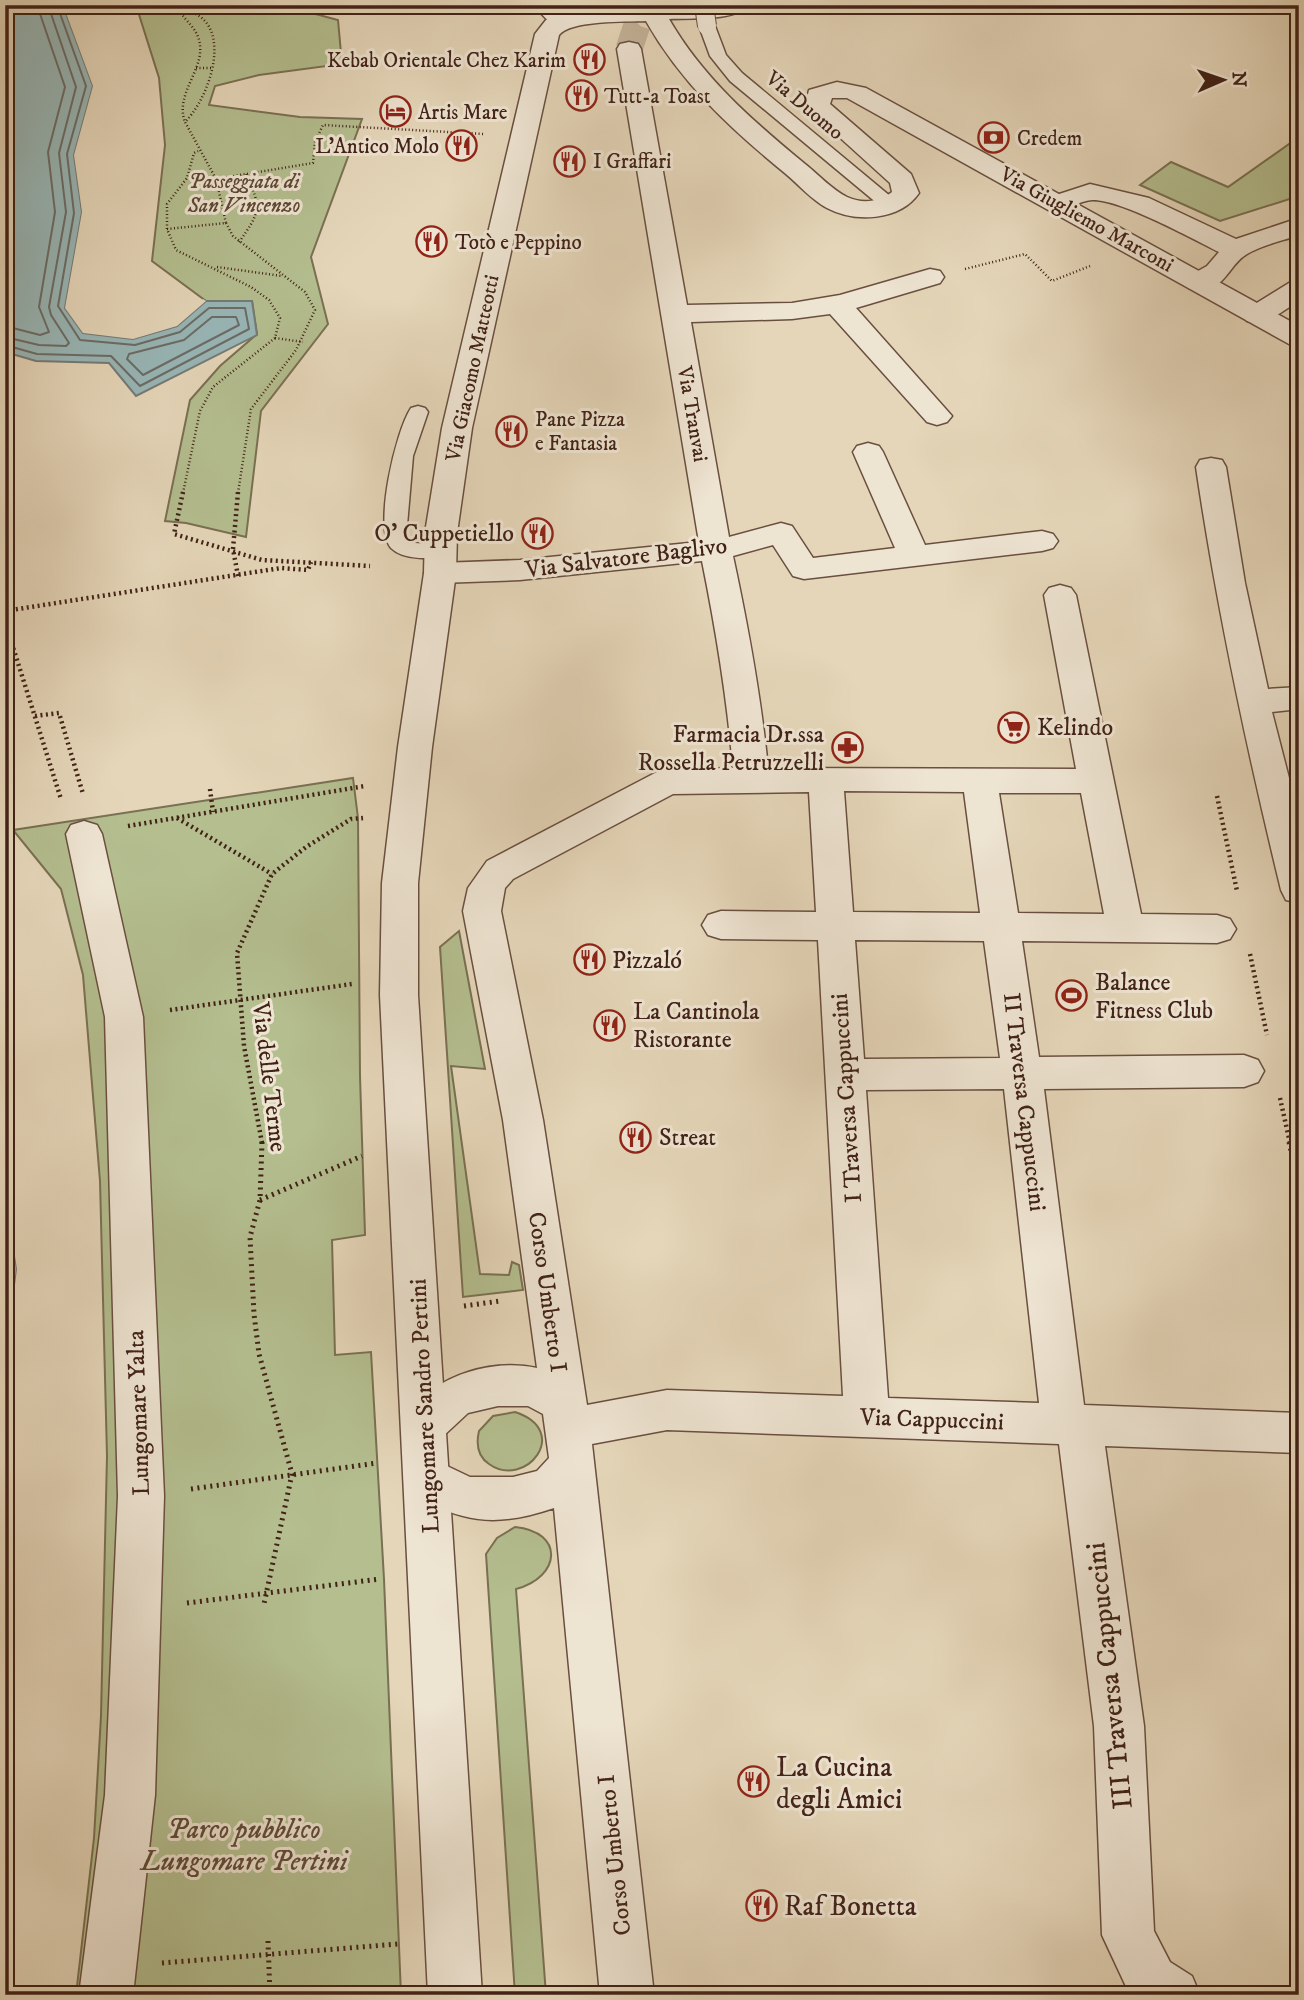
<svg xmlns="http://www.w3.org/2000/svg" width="1304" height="2000" viewBox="0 0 1304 2000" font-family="'IM FELL DW Pica',serif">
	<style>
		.green { fill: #b4be8f; stroke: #7a7053; stroke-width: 2 }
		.water { fill: #98b7b7; stroke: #757b77; stroke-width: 2 }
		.pier { fill: #e5d6b9 }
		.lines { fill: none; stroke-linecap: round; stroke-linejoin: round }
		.shore { stroke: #6c6c67; stroke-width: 2 }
		.minor-tunnel { stroke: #c4b299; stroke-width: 27; stroke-dasharray: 27 13; stroke-linecap: butt }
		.service-casing { stroke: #6a4f40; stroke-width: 3 }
		.pedestrian-casing { stroke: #6a4f40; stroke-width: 3 }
		.minor-casing { stroke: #6a4f40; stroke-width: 3 }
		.tertiary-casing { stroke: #6a4f40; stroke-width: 3 }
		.path-far2 { stroke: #412217; stroke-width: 2.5; stroke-dasharray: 1 2.5; stroke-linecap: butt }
		.path-far1 { stroke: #412217; stroke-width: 4.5; stroke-dasharray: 2 3.5; stroke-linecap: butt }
		.path { stroke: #412217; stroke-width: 5; stroke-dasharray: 2 4.5; stroke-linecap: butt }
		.service { fill: #eee4d2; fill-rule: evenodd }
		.pedestrian { fill: #eee4d2; fill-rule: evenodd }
		.minor { fill: #eee4d2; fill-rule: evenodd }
		.tertiary { fill: #eee4d2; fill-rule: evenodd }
		.service-bridge-casing { stroke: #6a4f40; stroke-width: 20; stroke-linecap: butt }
		.service-bridge { stroke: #eee4d2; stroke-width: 18 }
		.labels { text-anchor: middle; stroke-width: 6; stroke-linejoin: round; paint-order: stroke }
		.far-poi-label { font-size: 21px; fill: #412217; stroke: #eee4d2; text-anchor: start }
		.far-street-label { font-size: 21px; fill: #412217; stroke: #eee4d2 }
		.far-park-label { font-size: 21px; font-style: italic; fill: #5e4935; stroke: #eee4d2 }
		.poi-label { font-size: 24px; fill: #412217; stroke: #eee4d2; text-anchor: start }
		.street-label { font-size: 24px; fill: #412217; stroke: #eee4d2 }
		.near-street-label { font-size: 28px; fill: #412217; stroke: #eee4d2 }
		.near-poi-label { font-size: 28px; fill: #412217; stroke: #eee4d2; text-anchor: start }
		.near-park-label { font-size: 28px; font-style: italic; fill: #5e4935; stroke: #eee4d2 }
	</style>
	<rect width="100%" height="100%" fill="#e5d6b9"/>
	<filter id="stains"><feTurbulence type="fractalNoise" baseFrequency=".00286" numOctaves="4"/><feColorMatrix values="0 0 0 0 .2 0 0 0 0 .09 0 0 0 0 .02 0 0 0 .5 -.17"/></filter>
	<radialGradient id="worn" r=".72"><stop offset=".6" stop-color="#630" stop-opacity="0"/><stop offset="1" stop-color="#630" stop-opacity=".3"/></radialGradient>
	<g class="green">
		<polygon points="136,5 267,5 270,13 308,12 338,20 342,64 259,75 215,86 209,105 300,117 362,119 311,257 328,324 261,411 246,537 186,523 165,521 190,400 220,366 257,334 252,301 206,301 152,261 165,145 159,78"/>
		<polygon points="1299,137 1299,196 1220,221 1140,185 1171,162 1228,187"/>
		<polygon points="353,778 358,818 360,1076 365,1235 332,1240 335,1355 371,1352 384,1579 401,1995 76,1995 94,1838 101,1716 107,1456 100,1181 83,975 61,889 13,830"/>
		<polygon points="459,931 485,1069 451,1066 480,1274 509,1275 512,1262 519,1265 523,1290 463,1297 440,947"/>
		<path d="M515 1412C573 1431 525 1490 489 1464 477 1456 476 1444 479 1431L493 1416Z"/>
		<path d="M515 1527C565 1532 561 1577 516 1589L546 1995H515L486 1554 497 1538Z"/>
	</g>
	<g class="water">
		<polygon points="5,5 63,5 93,86 74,155 82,212 65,308 83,333 133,339 177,326 206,301 252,301 257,335 136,396 109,363 36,361 5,352"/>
		<polygon points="5,1197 17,1269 5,1360"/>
	</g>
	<g class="pier">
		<polygon points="63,5 67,5 97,86 78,155 85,213 69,307 85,330 133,335 175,323 203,299 206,301 177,326 133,339 83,333 65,308 82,212 74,155 93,86"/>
		<polygon points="5,1193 9,1196 21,1269 9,1361 5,1364 17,1269"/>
	</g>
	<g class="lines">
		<g class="shore">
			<polygon points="212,317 236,317 239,325 143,375 127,359 129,354 184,340"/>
			<polyline points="5,326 40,335 49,332 39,307 55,212 48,152 65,87 37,5"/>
			<polyline points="5,337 39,345 66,346 69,343 51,315 49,307 66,212 59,153 76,87 48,5"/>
			<polyline points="5,345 37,354 111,356 140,386 249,329 245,308 209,308 180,332 135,345 80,340 58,306 74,213 67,154 86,86 57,5"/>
		</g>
		<polyline class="minor-tunnel" points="629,49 637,25 655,5"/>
		<defs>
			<g id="service">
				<polygon points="707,21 715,26 726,55 742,73 896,201 899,205 896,209 884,209 730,81 710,56 699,26"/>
				<path d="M418 406 425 408 428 412 413 456 406 537 414 543 449 545 452 550 449 555C433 559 404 561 391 548 373 528 396 430 411 408Z"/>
			</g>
			<polygon id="pedestrian" points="84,821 97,825 102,834 143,1017 164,1496 155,1795 133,1995 79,1995 105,1795 118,1496 105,1017 66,834 71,825"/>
			<g id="minor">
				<polygon points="533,5 559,5 574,22 570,27 554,27"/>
				<path d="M629 42 638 44 641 49 687 305 792 303 840 295 930 269 940 271 944 277 940 283 856 308 952 416 947 422 937 425 927 422 830 314 792 319 691 322 729 537 781 523 792 526 813 558 895 548 853 452 857 446 868 443 879 446 883 452 925 545 1042 531 1053 534 1058 541 1053 548 1042 551 804 579 793 576 773 545 733 556C748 626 761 696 768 768L1076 769 1044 595 1049 588 1060 585 1071 588 1076 595 1141 914 1217 915 1230 919 1236 929 1230 939 1217 943 1022 941 1039 1057 1244 1055 1258 1060 1264 1071 1258 1082 1244 1087 1044 1089 1084 1405 1299 1413V1453L1105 1446 1144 1726 1154 1931 1170 1962 1192 1976 1200 1995H1130L1102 1935 1094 1726 1059 1444 667 1430 592 1444 654 1995H600L554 1508C510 1523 474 1526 432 1504 418 1496 412 1493 405 1478L412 1463 428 1457 470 1477H513L537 1471 549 1458 543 1414 528 1406H498L468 1413 440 1439 424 1445 408 1439 402 1425C423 1379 489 1357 537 1368L503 1120 463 911 468 888 487 861 655 773 667 770 733 768C727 698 716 630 702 561L520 580 440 583 429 580 424 573 429 566 440 563 520 560 699 542 617 49 620 44ZM844 791 964 792 980 913 853 912ZM809 792 816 912 721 911 708 915 702 925 708 935 721 939 818 940 843 1396 667 1390 587 1405 543 1120 501 911 505 888 513 879 673 794ZM999 793H1081L1104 914 1018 913ZM855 940 984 941 1000 1058 864 1059ZM1004 1089 1039 1403 888 1398 866 1090Z"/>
				<path d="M1090 184 1149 198 1236 239 1299 218V235C1282 241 1262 245 1247 254 1226 266 1225 297 1189 288L1185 282 1189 276 1207 266 1219 252C1191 238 1120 199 1092 200 1076 201 1066 213 1050 209L1046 203 1050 197Z"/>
				<path d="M1299 281V301C1282 311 1267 326 1247 321L1243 315 1247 309 1289 283Z"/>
				<path d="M1211 458 1222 460 1226 467 1245 583 1268 689 1299 687V709L1272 712 1299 817V903L1286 900 1281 890C1247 750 1217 610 1196 467L1200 460Z"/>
			</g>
			<path id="tertiary" d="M665 5H749C738 21 688 18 669 19 703 78 753 121 805 164 818 174 832 190 847 197 862 204 880 202 892 192L890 183 805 106 809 90 837 82 866 88 1299 326V346L1289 344 847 98H832L830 104 911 174 919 193C900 221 855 223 827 208 812 200 799 185 786 174 731 129 681 83 646 21 627 22 570 20 559 35L472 428 457 533 456 573 432 747 418 883V995L482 1995H428L380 995 382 883 398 747 424 573 425 533 442 428 535 34 546 20 578 11Z"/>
		</defs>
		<use href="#service" class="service-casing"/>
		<use href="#pedestrian" class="pedestrian-casing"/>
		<use href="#minor" class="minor-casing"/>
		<use href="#tertiary" class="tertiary-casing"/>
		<g class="path-far2">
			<path d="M177 7C183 19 196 27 199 40 207 68 174 93 185 122"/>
			<polyline points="196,68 211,68"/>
			<polyline points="216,179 313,163 315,142 323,125 484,134"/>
			<polyline points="226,223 233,236 305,292 315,310 296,350 251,409 238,493"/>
			<path d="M167 229 226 223 216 179 185 122C205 102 225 52 208 25 201 14 187 10 176 5"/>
			<path d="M239 242C260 213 262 207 246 174"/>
			<polyline points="217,267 282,276"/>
			<polyline points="965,269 1025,254 1052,281 1090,266"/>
			<polyline points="275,338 303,342"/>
			<polyline points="183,493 200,411 213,387 275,338 280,318 269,300 251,287 176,250 167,229 167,204 187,178 194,153 198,151"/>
		</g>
		<g class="path-far1">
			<polyline points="183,492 174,534 262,560 370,566"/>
			<polyline points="238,576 233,549 238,492"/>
			<polyline points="5,611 281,568 308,570 311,562"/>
			<polyline points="5,622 61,799"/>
			<polyline points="35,716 59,713 83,794"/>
			<polyline points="210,789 213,812"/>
			<polyline points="1217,796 1237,891"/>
			<polyline points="177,818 272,874"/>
			<polyline points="128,826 365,786"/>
			<polyline points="1250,954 1267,1035"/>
			<polyline points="170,1010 352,984"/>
			<polyline points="1280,1098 1290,1143"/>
			<polyline points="262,1143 244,1046 237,953 272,874 306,847 351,819 363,818"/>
		</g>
		<g class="path">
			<polyline points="262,1142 260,1200 250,1237 254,1314 259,1354 292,1474 264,1604"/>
			<polyline points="1289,1142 1299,1188"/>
			<polyline points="260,1200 362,1156"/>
			<polyline points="464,1306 500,1301"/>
			<polyline points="191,1489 377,1463"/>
			<polyline points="187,1603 380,1579"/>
			<polyline points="268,1941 270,1995"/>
			<polyline points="162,1963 398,1944"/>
		</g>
		<use href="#service" class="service"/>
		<use href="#pedestrian" class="pedestrian"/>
		<use href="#minor" class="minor"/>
		<use href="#tertiary" class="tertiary"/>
		<defs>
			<polyline id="service-bridge" points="704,5 707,26"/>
		</defs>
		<use href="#service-bridge" class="service-bridge-casing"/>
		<use href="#service-bridge" class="service-bridge"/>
	</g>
	<defs>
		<symbol id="restaurant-ring" viewBox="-11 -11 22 22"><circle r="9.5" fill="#eee4d2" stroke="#8f2418" stroke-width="1.5"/><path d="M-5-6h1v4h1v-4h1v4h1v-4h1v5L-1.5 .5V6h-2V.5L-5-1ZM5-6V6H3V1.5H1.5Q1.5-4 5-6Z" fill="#8f2418"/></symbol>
		<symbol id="hotel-ring" viewBox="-11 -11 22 22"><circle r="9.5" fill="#eee4d2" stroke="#8f2418" stroke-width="1.5"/><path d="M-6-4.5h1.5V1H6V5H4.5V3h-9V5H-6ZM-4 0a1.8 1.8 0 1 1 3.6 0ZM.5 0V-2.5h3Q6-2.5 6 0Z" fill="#8f2418"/></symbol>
		<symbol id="bank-ring" viewBox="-11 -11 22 22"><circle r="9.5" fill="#eee4d2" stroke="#8f2418" stroke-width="1.5"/><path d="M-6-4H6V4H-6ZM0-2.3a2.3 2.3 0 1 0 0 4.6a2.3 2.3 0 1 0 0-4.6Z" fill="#8f2418"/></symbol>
		<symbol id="supermarket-ring" viewBox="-11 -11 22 22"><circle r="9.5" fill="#eee4d2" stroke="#8f2418" stroke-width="1.5"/><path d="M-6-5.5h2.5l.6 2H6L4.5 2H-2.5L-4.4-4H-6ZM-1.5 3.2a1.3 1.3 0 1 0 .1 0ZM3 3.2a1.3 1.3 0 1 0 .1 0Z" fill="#8f2418"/></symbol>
		<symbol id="pharmacy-ring" viewBox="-11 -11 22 22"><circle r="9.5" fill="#eee4d2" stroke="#8f2418" stroke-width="1.5"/><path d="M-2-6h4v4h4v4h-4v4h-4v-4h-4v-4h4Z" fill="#8f2418"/></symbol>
		<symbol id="stadium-ring" viewBox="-11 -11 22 22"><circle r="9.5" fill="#eee4d2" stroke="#8f2418" stroke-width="1.5"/><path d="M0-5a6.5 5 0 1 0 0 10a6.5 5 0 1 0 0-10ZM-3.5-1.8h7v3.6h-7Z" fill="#8f2418"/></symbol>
	</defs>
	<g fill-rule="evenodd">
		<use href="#restaurant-ring" x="572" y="42" width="35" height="35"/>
		<use href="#restaurant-ring" x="564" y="78" width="35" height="35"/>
		<use href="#hotel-ring" x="378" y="94" width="35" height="35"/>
		<use href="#bank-ring" x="976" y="120" width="35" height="35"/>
		<use href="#restaurant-ring" x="444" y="128" width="35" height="35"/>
		<use href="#restaurant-ring" x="552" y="144" width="35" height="35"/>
		<use href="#restaurant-ring" x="414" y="224" width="35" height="35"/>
		<use href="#restaurant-ring" x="494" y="414" width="35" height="35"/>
		<use href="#restaurant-ring" x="520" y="516" width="35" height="35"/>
		<use href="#supermarket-ring" x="996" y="710" width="35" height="35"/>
		<use href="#pharmacy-ring" x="830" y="730" width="35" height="35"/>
		<use href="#restaurant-ring" x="572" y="942" width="35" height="35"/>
		<use href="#stadium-ring" x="1054" y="978" width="35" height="35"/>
		<use href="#restaurant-ring" x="592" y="1008" width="35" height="35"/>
		<use href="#restaurant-ring" x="618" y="1120" width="35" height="35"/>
		<use href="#restaurant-ring" x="736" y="1764" width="35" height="35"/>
		<use href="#restaurant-ring" x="744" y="1888" width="35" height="35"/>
	</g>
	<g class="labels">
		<g class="far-poi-label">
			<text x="566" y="67" text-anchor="end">Kebab Orientale Chez Karim</text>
			<text x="604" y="103">Tutt-a Toast</text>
			<text x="418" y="119">Artis Mare</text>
			<text x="1017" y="145">Credem</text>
			<text x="439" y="153" text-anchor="end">L'Antico Molo</text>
			<text x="593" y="168">I Graffari</text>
			<text x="455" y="249">Totò e Peppino</text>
			<text x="535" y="426">Pane Pizza<tspan x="535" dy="24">e Fantasia</tspan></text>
		</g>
		<g class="far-street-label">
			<text transform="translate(805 105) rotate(40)" y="7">Via Duomo</text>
			<text transform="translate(1087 219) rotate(29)" y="7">Via Giugliemo Marconi</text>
			<text transform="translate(472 368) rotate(-78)" y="7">Via Giacomo Matteotti</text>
			<text transform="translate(693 414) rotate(80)" y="7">Via Tranvai</text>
		</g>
		<g class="far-park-label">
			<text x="244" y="188">Passeggiata di<tspan x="244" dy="24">San Vincenzo</tspan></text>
		</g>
		<g class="poi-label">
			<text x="514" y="541" text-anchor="end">O' Cuppetiello</text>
			<text x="1037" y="735">Kelindo</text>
			<text x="824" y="742" text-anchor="end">Farmacia Dr.ssa<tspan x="824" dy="28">Rossella Petruzzelli</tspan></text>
			<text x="612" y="968">Pizzaló</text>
			<text x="1095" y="990">Balance<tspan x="1095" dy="28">Fitness Club</tspan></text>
			<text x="633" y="1019">La Cantinola<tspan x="633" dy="28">Ristorante</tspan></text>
			<text x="659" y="1145">Streat</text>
		</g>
		<g class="street-label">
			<text transform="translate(626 557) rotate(-7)" y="8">Via Salvatore Baglivo</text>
			<text transform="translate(270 1077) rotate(83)" y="8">Via delle Terme</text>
			<text transform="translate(846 1098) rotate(-94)" y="8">I Traversa Cappuccini</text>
			<text transform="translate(1025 1102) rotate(83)" y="8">II Traversa Cappuccini</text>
			<text transform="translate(548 1292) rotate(82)" y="8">Corso Umberto I</text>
			<text transform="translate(424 1406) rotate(-93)" y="8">Lungomare Sandro Pertini</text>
			<text transform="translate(138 1413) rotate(-92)" y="8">Lungomare Yalta</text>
			<text transform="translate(932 1419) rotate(2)" y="8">Via Cappuccini</text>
			<text transform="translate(614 1855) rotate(-96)" y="8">Corso Umberto I</text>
		</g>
		<g class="near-street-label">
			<text transform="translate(1108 1676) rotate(-96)" y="10">III Traversa Cappuccini</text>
		</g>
		<g class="near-poi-label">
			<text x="776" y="1776">La Cucina<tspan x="776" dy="32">degli Amici</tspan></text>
			<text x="784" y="1915">Raf Bonetta</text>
		</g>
		<g class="near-park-label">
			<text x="244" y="1838">Parco pubblico<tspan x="244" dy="32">Lungomare Pertini</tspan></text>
		</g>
	</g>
	<rect width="1304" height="2000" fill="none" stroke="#e5d6b9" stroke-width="28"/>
	<rect x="7" y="7" width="1290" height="1986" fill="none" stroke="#412217" stroke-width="3.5"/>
	<rect x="14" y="14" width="1276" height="1972" fill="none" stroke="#412217" stroke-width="2"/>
	<g transform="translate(1223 80) rotate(88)" stroke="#eee4d2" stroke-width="5" paint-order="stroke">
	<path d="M0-5L12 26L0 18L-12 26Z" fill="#412217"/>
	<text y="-10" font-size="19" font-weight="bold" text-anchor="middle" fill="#412217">N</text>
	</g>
	<rect width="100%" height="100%" filter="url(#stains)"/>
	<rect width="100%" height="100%" fill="url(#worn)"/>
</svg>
